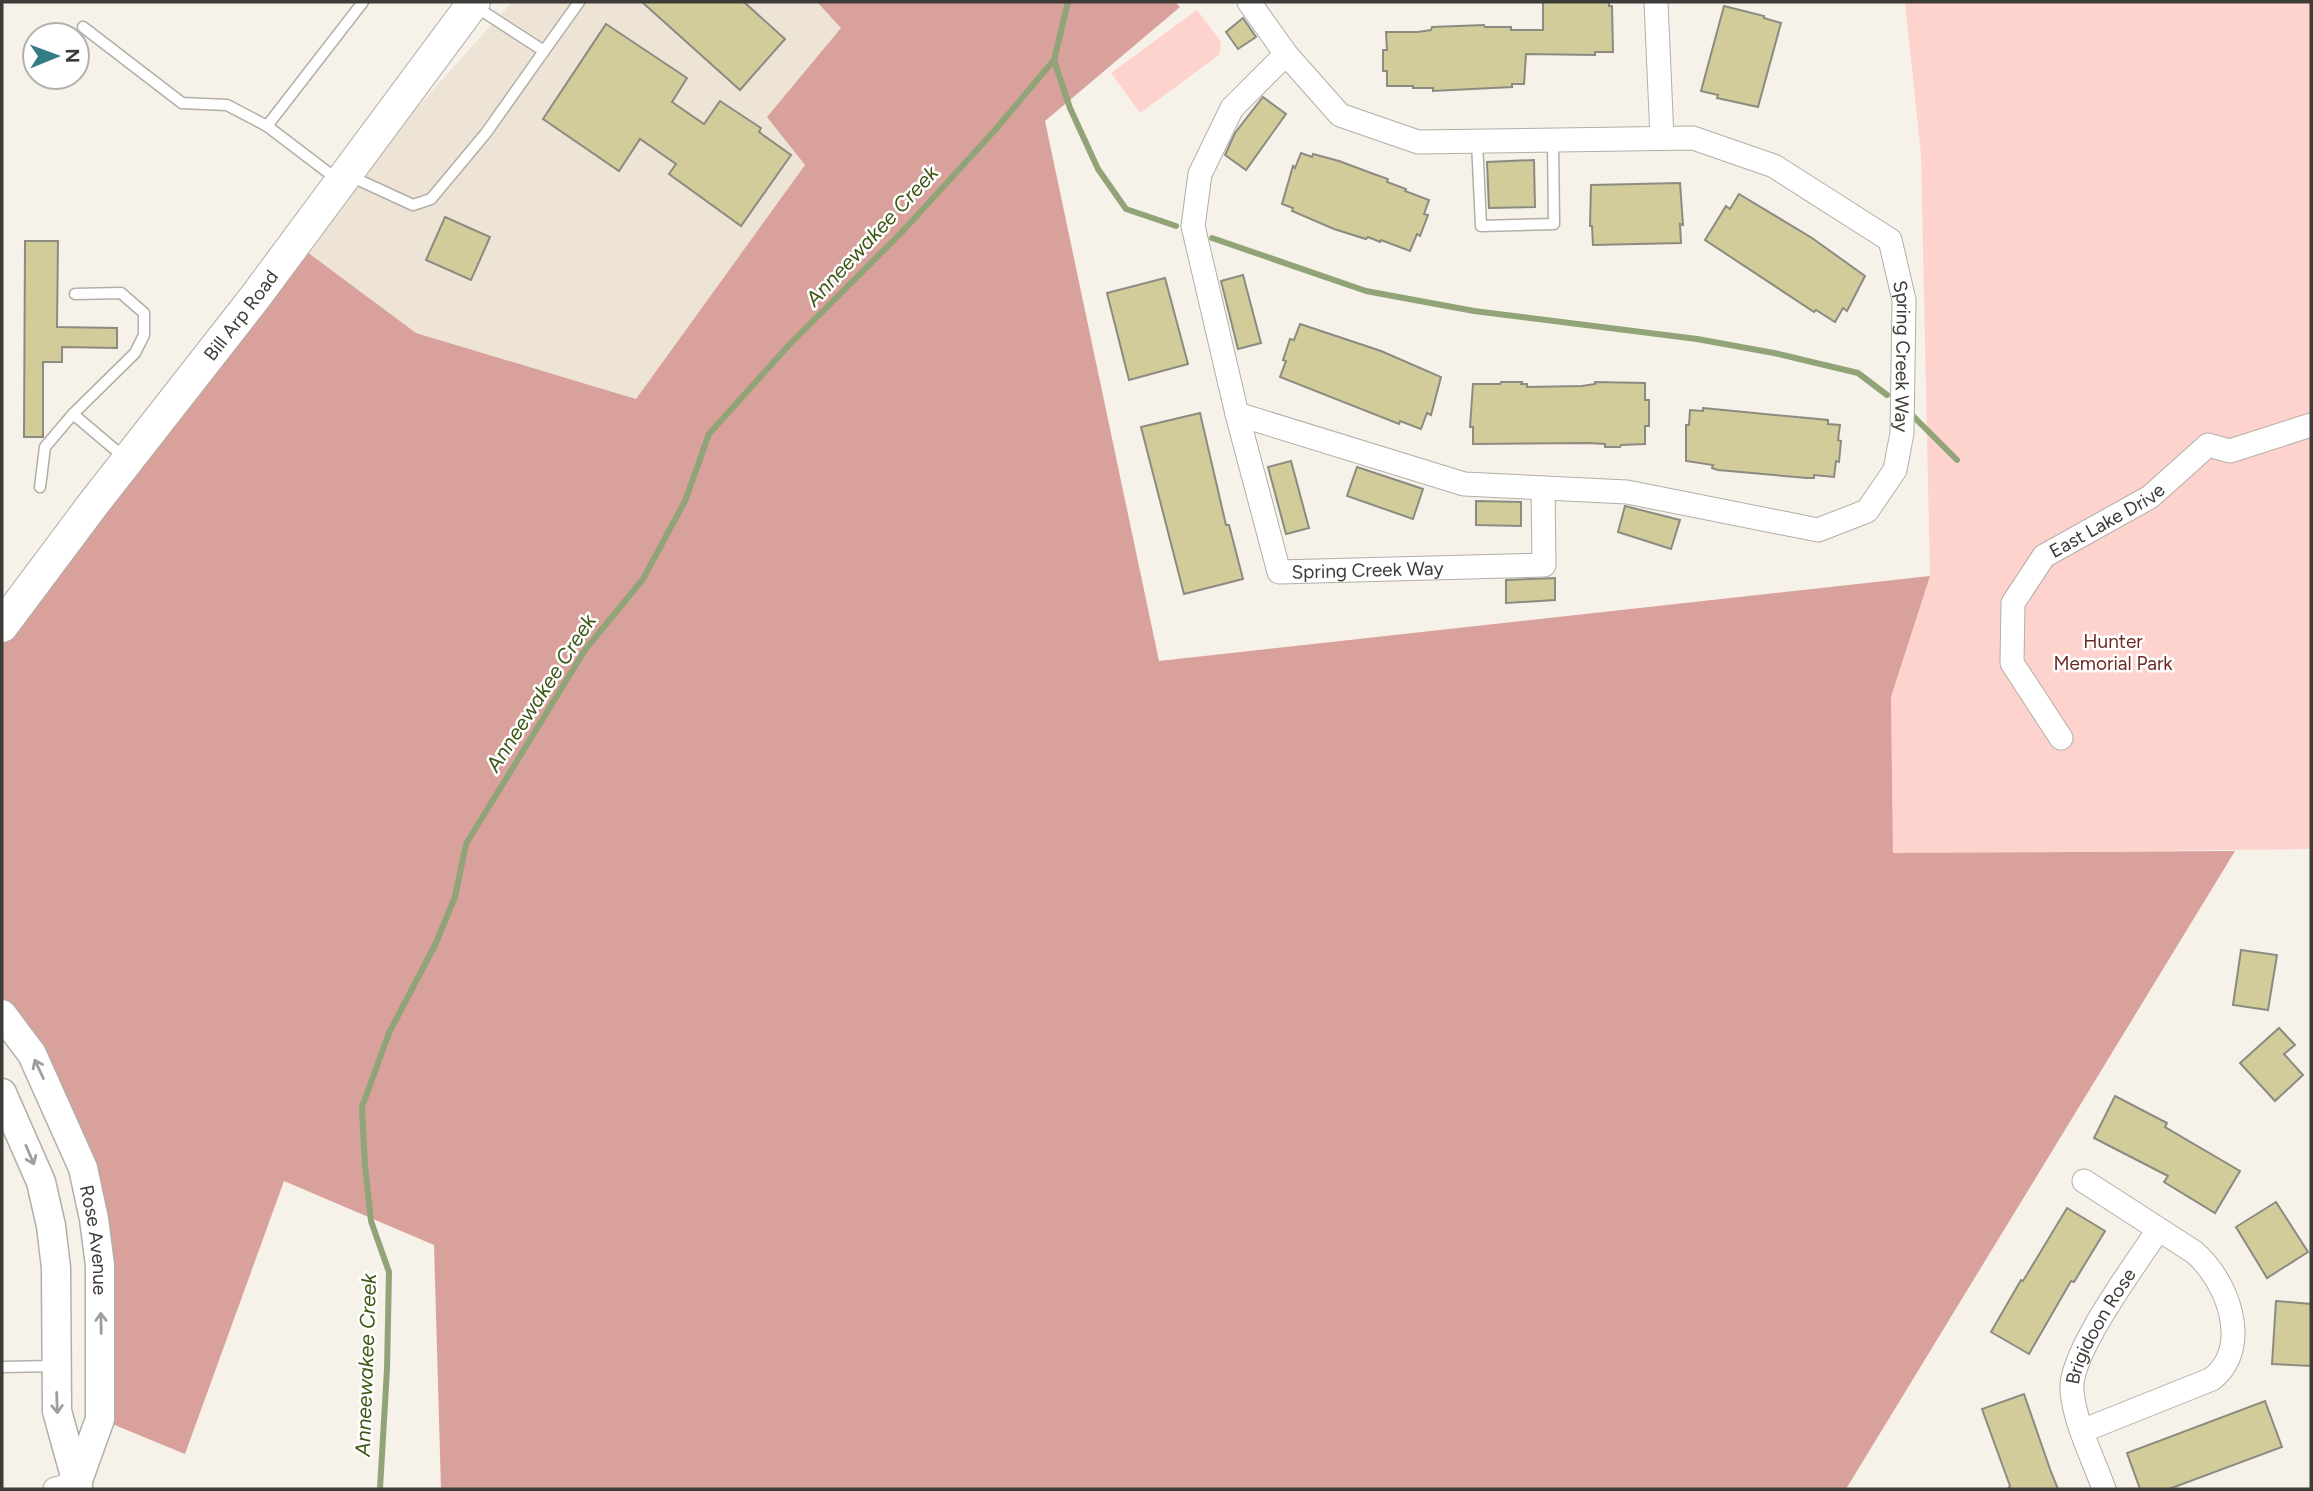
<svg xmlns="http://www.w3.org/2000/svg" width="2313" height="1491" viewBox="0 0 2313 1491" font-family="Figtree,sans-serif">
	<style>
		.built { fill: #ede4d6 }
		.green { fill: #fed3ce }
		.forest { fill: #d8a19b }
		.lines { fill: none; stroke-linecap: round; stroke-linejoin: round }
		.stream { stroke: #90a477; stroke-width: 6 }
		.building { fill: #d2cc9a; stroke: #8b8b82; stroke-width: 2 }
		.service-casing { stroke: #b3aea7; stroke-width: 13 }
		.minor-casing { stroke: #b3aea7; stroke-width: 25 }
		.tertiary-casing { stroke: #b3aea7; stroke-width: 31 }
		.secondary-casing { stroke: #b3aea7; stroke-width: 34 }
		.service { stroke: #fff; stroke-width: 10 }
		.minor { stroke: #fff; stroke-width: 23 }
		.tertiary { stroke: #fff; stroke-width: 28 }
		.secondary { stroke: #fff; stroke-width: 32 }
		.oneway { stroke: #9e9e9c }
		.labels { text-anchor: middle; stroke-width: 5; stroke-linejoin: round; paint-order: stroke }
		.street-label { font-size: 19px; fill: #3e3c39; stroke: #fff }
		.park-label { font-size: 19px; fill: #6d2a25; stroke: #fff }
		.water-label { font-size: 21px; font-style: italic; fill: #3e5715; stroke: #fff }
	</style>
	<rect width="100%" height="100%" fill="#f6f1e9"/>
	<polygon class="built" points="512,2 817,2 841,28 768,117 805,165 636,399 416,333 295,243"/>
	<g class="green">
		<polygon points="1905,2 2311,2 2311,849 1893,854 1891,697 1930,576 1921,155"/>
		<polygon points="1197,10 1221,42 1219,55 1140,113 1111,73"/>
	</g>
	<polygon class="forest" points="817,2 1175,2 1180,7 1045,121 1159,661 1930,576 1891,697 1893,853 2235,851 1846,1489 441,1489 434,1245 284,1181 185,1454 100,1419 94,1219 2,1014 2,626 295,243 416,333 636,399 805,165 767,117 841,28"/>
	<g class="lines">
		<g class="stream">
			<polyline points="1054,60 1070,108 1098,169 1126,209 1176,226"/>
			<polyline points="1212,238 1366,291 1474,311 1697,339 1774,353 1858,373 1887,395"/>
			<polyline points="1909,412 1957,460"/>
			<polyline points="380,1489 387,1369 389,1272 371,1221 365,1166 362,1107 389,1033 435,945 455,897 466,844 585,650 643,579 685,501 709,434 789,345 901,233 996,129 1054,60 1068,2"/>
		</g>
	</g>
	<g class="building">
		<polygon points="642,2 744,2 785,39 740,90"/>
		<polygon points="1543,2 1609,2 1609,6 1612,6 1613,52 1595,52 1595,55 1526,54 1524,84 1512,84 1512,87 1433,91 1433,88 1413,88 1413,86 1387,86 1387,71 1383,71 1383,50 1387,50 1386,32 1418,32 1431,30 1432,27 1484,25 1485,27 1511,27 1511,30 1543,30"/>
		<polygon points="1724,6 1764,16 1764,18 1781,23 1758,107 1717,98 1718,95 1701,91"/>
		<polygon points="1243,18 1256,37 1238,49 1226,32"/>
		<polygon points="606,24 687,78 672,102 704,124 720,101 761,128 759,132 791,155 741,226 669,174 676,164 640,139 619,171 543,119"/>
		<polygon points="1263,97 1286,114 1246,170 1225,155 1235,133"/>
		<polygon points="1301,153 1312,157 1313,154 1339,161 1371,173 1388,179 1387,182 1406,189 1405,191 1429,200 1424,214 1428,215 1420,236 1417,234 1410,251 1381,240 1380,242 1368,237 1366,239 1334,229 1292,211 1293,208 1282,204 1293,166 1295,168"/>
		<polygon points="1534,160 1535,207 1489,208 1487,162"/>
		<polygon points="1680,183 1683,225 1680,224 1681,243 1593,245 1592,226 1590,226 1591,185"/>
		<polygon points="1739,194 1812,238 1865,276 1847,311 1843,308 1835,322 1816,310 1814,312 1705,240 1726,206 1730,209"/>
		<polygon points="445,217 490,237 471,280 426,260"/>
		<polygon points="25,241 58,241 57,327 117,328 117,348 62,347 62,362 43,362 43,437 24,437"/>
		<polygon points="1243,275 1261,343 1238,349 1221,281"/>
		<polygon points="1165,278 1188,364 1129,380 1107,293"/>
		<polygon points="1300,324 1381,351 1441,377 1431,415 1427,413 1421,429 1400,421 1399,424 1280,377 1286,361 1283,360 1290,339 1294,340"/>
		<polygon points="1501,382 1522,382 1521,384 1527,384 1527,387 1582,386 1595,384 1595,382 1645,383 1645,400 1649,400 1649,426 1645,426 1645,444 1621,445 1620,447 1605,447 1605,444 1589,443 1473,444 1473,427 1470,427 1473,384 1500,384"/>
		<polygon points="1703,408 1828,420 1828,424 1840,425 1838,440 1841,441 1839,462 1836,461 1834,477 1814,475 1814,478 1807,478 1718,470 1712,468 1713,465 1686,461 1686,425 1689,425 1690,410 1703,411"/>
		<polygon points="1200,413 1226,525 1229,525 1243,579 1184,594 1141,427"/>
		<polygon points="1291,461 1309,528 1286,534 1268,467"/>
		<polygon points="1357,467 1423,489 1413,519 1347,496"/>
		<polygon points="1476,501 1521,502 1521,526 1476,525"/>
		<polygon points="1625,506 1680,520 1671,549 1618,532"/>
		<polygon points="1555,578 1555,600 1506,603 1506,580"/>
		<polygon points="2241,950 2277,955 2268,1010 2233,1005"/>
		<polygon points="2279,1028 2295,1045 2284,1054 2303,1075 2275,1101 2240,1063"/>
		<polygon points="2115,1096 2167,1123 2165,1127 2240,1171 2215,1213 2164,1182 2168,1176 2094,1138"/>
		<polygon points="2276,1202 2308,1252 2267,1278 2236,1227"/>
		<polygon points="2067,1208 2105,1231 2074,1282 2071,1281 2029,1354 1991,1332 2021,1280 2023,1281"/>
		<polygon points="2276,1301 2311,1304 2311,1366 2272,1364"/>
		<polygon points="2024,1394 2051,1472 2058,1489 2008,1489 2010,1486 1982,1409"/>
		<polygon points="2265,1401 2282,1447 2169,1489 2140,1489 2127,1453"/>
	</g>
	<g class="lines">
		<defs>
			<g id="service">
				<polyline points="473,5 544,51 579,2"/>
				<polyline points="83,27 182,103 227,105 267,126 363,2"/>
				<polyline points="267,126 338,180"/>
				<polyline points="1477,141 1481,226 1554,224 1553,140"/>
				<polyline points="350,176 413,205 431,199 486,133 544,51"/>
				<polyline points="73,414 135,353 144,335 144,313 121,293 75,294"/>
				<polyline points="40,487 45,447 73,414 125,458"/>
				<polyline points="2,1367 54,1366"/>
			</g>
			<g id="minor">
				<path id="s1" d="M1249 2 1286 54 1340 115 1418 142 1693 138 1774 166 1890 240 1904 300 1902 433 1895 470 1867 511 1818 530 1627 492 1464 484 1237 414 1193 226 1200 174 1232 108 1286 54"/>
				<polyline points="1656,2 1662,138"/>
				<path id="s2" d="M1237 414 1279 572 1544 565 1543 488"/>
				<path id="s3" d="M2061 738 2012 663 2013 603 2044 556 2150 497 2208 445 2230 451 2311 425"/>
				<path d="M2082 1431 2212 1379C2253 1346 2227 1280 2194 1252L2084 1181"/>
				<polyline points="55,1489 77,1483"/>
				<path id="s4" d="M2104 1489C2093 1458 2075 1424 2072 1391 2068 1354 2136 1264 2158 1230"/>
			</g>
			<g id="tertiary">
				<path id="s5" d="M2 1014 32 1054 83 1168 94 1219 100 1265V1419L77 1483"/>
				<polyline points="2,1093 41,1182 51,1226 56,1268 57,1411 78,1487"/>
			</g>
			<g id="secondary">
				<path id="s6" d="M2 626 94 503 256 296 474 2"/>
			</g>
		</defs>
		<use href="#service" class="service-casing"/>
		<use href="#minor" class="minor-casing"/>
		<use href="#tertiary" class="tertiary-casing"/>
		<use href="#secondary" class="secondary-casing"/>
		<use href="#service" class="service"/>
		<use href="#minor" class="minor"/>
		<use href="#tertiary" class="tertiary"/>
		<use href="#secondary" class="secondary"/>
	</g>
	<defs><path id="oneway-shaft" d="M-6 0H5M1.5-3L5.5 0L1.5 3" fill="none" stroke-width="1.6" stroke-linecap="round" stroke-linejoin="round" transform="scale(1.75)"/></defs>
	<g class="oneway">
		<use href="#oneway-shaft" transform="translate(39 1069) rotate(-115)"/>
		<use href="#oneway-shaft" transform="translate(30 1155) rotate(67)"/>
		<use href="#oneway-shaft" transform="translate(101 1323) rotate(-91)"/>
		<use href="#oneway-shaft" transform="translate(57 1403) rotate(88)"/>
	</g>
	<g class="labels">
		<g class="street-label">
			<text dy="7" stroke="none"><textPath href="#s6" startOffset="392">Bill Arp Road</textPath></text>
			<text dy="7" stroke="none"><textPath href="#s1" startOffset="844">Spring Creek Way</textPath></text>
			<text dy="7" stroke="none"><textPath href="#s3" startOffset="278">East Lake Drive</textPath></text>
			<text dy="7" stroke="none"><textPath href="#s2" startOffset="252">Spring Creek Way</textPath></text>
			<text dy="7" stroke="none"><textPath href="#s5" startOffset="248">Rose Avenue</textPath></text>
			<text dy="7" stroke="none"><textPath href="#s4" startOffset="175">Brigidoon Rose</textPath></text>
		</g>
		<g class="park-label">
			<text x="2113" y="648">Hunter<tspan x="2113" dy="22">Memorial Park</tspan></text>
		</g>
		<g class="water-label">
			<text transform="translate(872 236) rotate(-47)" y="7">Anneewakee Creek</text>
			<text transform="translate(541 693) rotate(-57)" y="7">Anneewakee Creek</text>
			<text transform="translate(366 1365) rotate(-88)" y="7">Anneewakee Creek</text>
		</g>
	</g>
	<rect width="2313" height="1491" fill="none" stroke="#3e3c39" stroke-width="7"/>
	<g transform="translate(56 56) rotate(89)"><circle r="33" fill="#ffffff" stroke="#b2b1b0" stroke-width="2"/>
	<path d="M0-5L12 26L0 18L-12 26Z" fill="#347c83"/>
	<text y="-10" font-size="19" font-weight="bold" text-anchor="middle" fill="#3e3c39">N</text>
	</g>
</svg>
